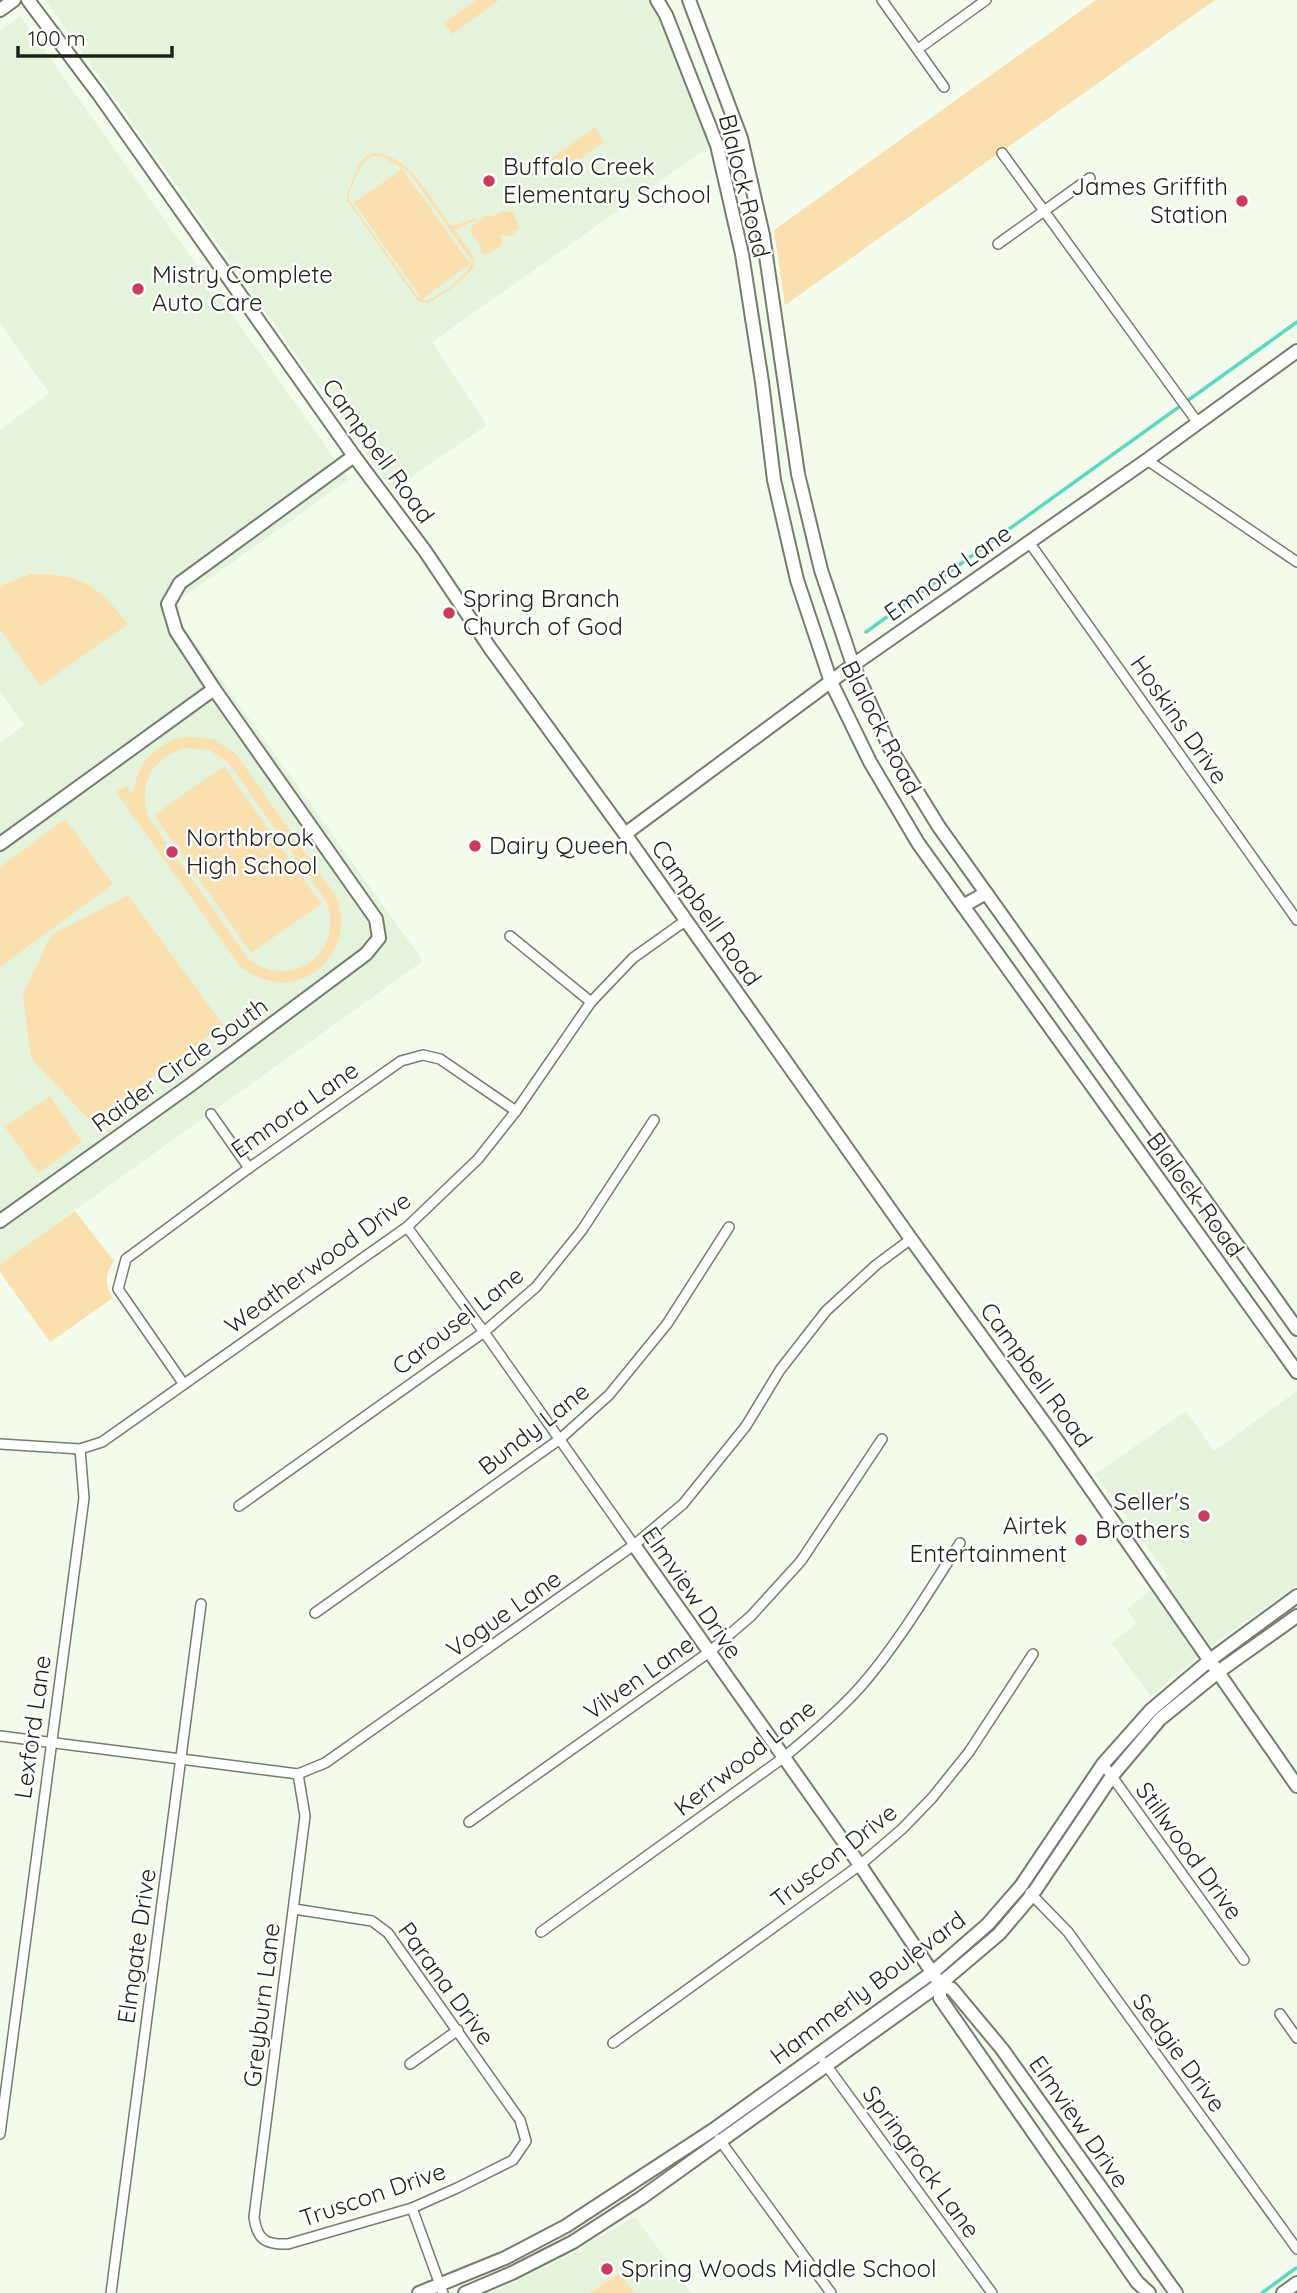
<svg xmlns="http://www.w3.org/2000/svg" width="1297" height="2293" viewBox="0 0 1297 2293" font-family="Quicksand,sans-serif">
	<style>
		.built { fill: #e6f3dc }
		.green { fill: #fae0ae; fill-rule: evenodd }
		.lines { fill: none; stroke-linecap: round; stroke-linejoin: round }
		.stream { stroke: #5ed9c1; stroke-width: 3.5 }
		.street-casing { stroke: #757d6e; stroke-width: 12 }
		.secondary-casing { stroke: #757d6e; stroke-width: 16 }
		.street { stroke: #fff; stroke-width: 9 }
		.secondary { stroke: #fff; stroke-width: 12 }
		.poi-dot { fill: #cb3b5d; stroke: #fff; stroke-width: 2.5 }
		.labels { text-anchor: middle; stroke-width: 5; stroke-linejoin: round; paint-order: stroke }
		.poi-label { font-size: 24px; fill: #1f221c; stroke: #fff; text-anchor: start }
		.street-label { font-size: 24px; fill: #1f221c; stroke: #fff }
	</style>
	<rect width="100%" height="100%" fill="#f3fcec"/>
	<g class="built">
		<polygon points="45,0 649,0 659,16 710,146 432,342 487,425 392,490"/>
		<polygon points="20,16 349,479 180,600 178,619 423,961 0,1264 0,743 24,725 0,692 0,430 49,393 0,323 0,31"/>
		<polygon points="1297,1391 1297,1585 1215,1643 1151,1696 1111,1643 1136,1624 1127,1609 1168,1576 1095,1474 1186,1411 1214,1451"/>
		<polygon points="632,2218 636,2218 691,2293 492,2293 569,2255"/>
	</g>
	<g class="green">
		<polygon points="476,0 499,0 452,34 444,23"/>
		<polygon points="1096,0 1215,0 785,305 774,230"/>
		<polygon points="595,127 604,142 559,174 552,176 544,164"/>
		<path d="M375 153C413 157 429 199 451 225L454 226 475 218 477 220 455 230C460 239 470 249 474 259 479 272 439 297 428 303L419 302 415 297 347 200C346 192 358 164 364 158 368 154 370 154 375 153ZM371 156H381L409 172 472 261C469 277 441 293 427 301L417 296 349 200C348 188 361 164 371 156Z"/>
		<polygon points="402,169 470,264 422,299 354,203"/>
		<path d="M510 211 514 214 519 228 511 236 500 235 503 241C501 248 491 252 485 255L481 253 479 242 471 234 472 226 486 215 492 217 500 212Z"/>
		<path d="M31 574C81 573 98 586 128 624L40 686 0 629V586Z"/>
		<path d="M185 737 213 739 236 754 336 896C361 960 290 1010 239 965L116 792 126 786 133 794C137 764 154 743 185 737ZM186 748 209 750 228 762 326 901C347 953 288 994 247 957L149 818C137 786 153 755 186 748Z"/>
		<polygon points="224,766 321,904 251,953 154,815"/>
		<polygon points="65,819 113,884 0,967 0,867"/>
		<polygon points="128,895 223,1025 91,1122 31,1058 23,994 51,935"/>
		<polygon points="50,1096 82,1142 38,1173 5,1127"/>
		<path d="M75 1211 114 1261C105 1275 104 1284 113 1298L50 1342 0 1272V1264Z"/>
		<polygon points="619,2273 634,2293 590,2293"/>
	</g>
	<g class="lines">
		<g class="stream">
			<polyline points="866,632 1297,322"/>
			<polyline points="1262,2293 1296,2268"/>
		</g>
		<defs>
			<g id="street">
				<polyline points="882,0 944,87"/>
				<polyline points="918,49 986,0"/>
				<polyline points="1002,153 1198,423"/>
				<polyline points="998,244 1090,178"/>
				<polyline points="1147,460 1297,562"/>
				<polyline points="1029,542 1297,920"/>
				<polyline points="510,936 591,1002"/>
				<polyline points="211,1114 249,1168"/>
				<polyline points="407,1227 484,1332 634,1545"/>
				<polyline points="183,1383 118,1289 126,1259 249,1168 401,1061 423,1055 440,1059 516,1111"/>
				<polyline points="0,1444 80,1449 102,1442 407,1227 478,1159 516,1111 591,1002 633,958 685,921"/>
				<polyline points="239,1506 484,1332 536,1287 582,1230 654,1120"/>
				<polyline points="315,1613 560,1439 609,1395 667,1324 729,1227"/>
				<polyline points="0,1736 298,1774 325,1763 634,1545 683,1504 746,1426 780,1370 826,1311 876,1265 911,1239"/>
				<polyline points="1103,1764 1244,1960"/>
				<polyline points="469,1822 708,1653 751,1616 801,1561 882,1439"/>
				<polyline points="1030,1893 1068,1932 1297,2249"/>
				<path d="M294 1909 372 1921 388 1933 520 2120 526 2141 513 2160 457 2188 412 2208 288 2244C266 2245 257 2240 254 2217L305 1816 298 1774"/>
				<path d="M541 1932 783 1758C811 1735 838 1712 862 1685 899 1642 929 1591 960 1543"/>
				<polyline points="1280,2014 1297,2038"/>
				<polyline points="613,2043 860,1865 902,1829 932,1798 969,1752 1033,1654"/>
				<polyline points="824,2062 992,2293"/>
				<polyline points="410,2064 458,2030"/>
				<polyline points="0,2134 84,1498 80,1449"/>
				<polyline points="719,2139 831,2293"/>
				<polyline points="412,2208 443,2293"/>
				<polyline points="111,2293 201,1604"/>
			</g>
			<g id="secondary">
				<polyline points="28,0 100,96 354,456 425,551 490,648 625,834 911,1239 1056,1439 1297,1786"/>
				<polyline points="657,0 666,15 717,145 742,254 762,382 774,480 797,580 831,682 870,762 918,843 1297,1372"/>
				<polyline points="689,0 741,138 763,235 798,474 821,570 853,665 889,746 939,827 1297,1329"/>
				<polyline points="0,10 14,0"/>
				<polyline points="625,834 853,665 1147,460 1297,351"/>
				<polyline points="0,844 214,689"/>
				<polyline points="963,906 986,893"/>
				<polyline points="0,1221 189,1086 366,954 379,938 376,919 214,689 176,631 168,604 180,583 354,456"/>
				<polyline points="634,1545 860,1865 940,1984 940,1998 1137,2282 1149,2293"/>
				<polyline points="940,1984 952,1989 1002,2049 1176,2293"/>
				<polyline points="419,2293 505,2258 566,2226 713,2130 933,1972 988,1924 1021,1886 1103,1764 1151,1710 1210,1660 1297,1596"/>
				<polyline points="465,2293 512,2273 573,2242 641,2198 940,1984 999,1934 1032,1895 1112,1776 1160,1719 1218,1672 1297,1616"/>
				<polyline points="1283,2293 1297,2283"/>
			</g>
		</defs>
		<use href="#street" class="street-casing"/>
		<use href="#secondary" class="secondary-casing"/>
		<use href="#street" class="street"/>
		<use href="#secondary" class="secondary"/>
	</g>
	<g class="poi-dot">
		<circle cx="489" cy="181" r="7"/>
		<circle cx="1242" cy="201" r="7"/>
		<circle cx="138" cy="289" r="7"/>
		<circle cx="449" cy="613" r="7"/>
		<circle cx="475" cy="846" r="7"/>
		<circle cx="172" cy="852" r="7"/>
		<circle cx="1204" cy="1516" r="7"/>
		<circle cx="1081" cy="1540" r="7"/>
		<circle cx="607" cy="2269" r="7"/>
	</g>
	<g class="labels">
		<g class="poi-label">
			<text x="503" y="175">Buffalo Creek<tspan x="503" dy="28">Elementary School</tspan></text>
			<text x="1228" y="195" text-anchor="end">James Griffith<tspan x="1228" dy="28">Station</tspan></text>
			<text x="152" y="283">Mistry Complete<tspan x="152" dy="28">Auto Care</tspan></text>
			<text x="463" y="607">Spring Branch<tspan x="463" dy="28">Church of God</tspan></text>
			<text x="186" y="846">Northbrook<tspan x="186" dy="28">High School</tspan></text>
			<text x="489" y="854">Dairy Queen</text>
			<text x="1190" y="1510" text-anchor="end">Seller's<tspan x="1190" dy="28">Brothers</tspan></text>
			<text x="1067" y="1534" text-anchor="end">Airtek<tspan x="1067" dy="28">Entertainment</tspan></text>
			<text x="621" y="2277">Spring Woods Middle School</text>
		</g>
		<g class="street-label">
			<text transform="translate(744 186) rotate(76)" y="8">Blalock Road</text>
			<text transform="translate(378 451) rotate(54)" y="8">Campbell Road</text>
			<text transform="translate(948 573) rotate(-35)" y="8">Emnora Lane</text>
			<text transform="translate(1179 720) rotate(55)" y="8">Hoskins Drive</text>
			<text transform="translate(881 728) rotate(63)" y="8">Blalock Road</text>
			<text transform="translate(706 913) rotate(55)" y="8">Campbell Road</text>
			<text transform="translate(180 1065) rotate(-36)" y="8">Raider Circle South</text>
			<text transform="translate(295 1110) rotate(-35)" y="8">Emnora Lane</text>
			<text transform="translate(1195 1195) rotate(54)" y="8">Blalock Road</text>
			<text transform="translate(318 1263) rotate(-36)" y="8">Weatherwood Drive</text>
			<text transform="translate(458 1321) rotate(-38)" y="8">Carousel Lane</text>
			<text transform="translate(1036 1375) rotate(54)" y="8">Campbell Road</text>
			<text transform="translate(534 1429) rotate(-38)" y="8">Bundy Lane</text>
			<text transform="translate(692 1593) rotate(55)" y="8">Elmview Drive</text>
			<text transform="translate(504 1614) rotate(-35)" y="8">Vogue Lane</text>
			<text transform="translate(639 1678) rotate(-35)" y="8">Vilven Lane</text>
			<text transform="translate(33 1727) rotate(-82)" y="8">Lexford Lane</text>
			<text transform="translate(745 1758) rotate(-38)" y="8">Kerrwood Lane</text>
			<text transform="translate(1189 1851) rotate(54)" y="8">Stillwood Drive</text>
			<text transform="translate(834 1856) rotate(-38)" y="8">Truscon Drive</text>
			<text transform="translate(137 1946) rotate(-82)" y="8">Elmgate Drive</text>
			<text transform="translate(446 1984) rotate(54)" y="8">Parana Drive</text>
			<text transform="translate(868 1988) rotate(-37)" y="8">Hammerly Boulevard</text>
			<text transform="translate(262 2005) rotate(-83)" y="8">Greyburn Lane</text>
			<text transform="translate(1179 2053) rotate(54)" y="8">Sedgie Drive</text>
			<text transform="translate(1079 2122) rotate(55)" y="8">Elmview Drive</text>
			<text transform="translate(921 2162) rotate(54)" y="8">Springrock Lane</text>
			<text transform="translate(373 2195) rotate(-19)" y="8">Truscon Drive</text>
		</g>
	</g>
	<path d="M18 46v10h154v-10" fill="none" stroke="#1f221c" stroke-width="3.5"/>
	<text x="28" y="46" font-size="21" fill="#1f221c" stroke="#ffffff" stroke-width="5" paint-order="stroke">100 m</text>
</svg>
